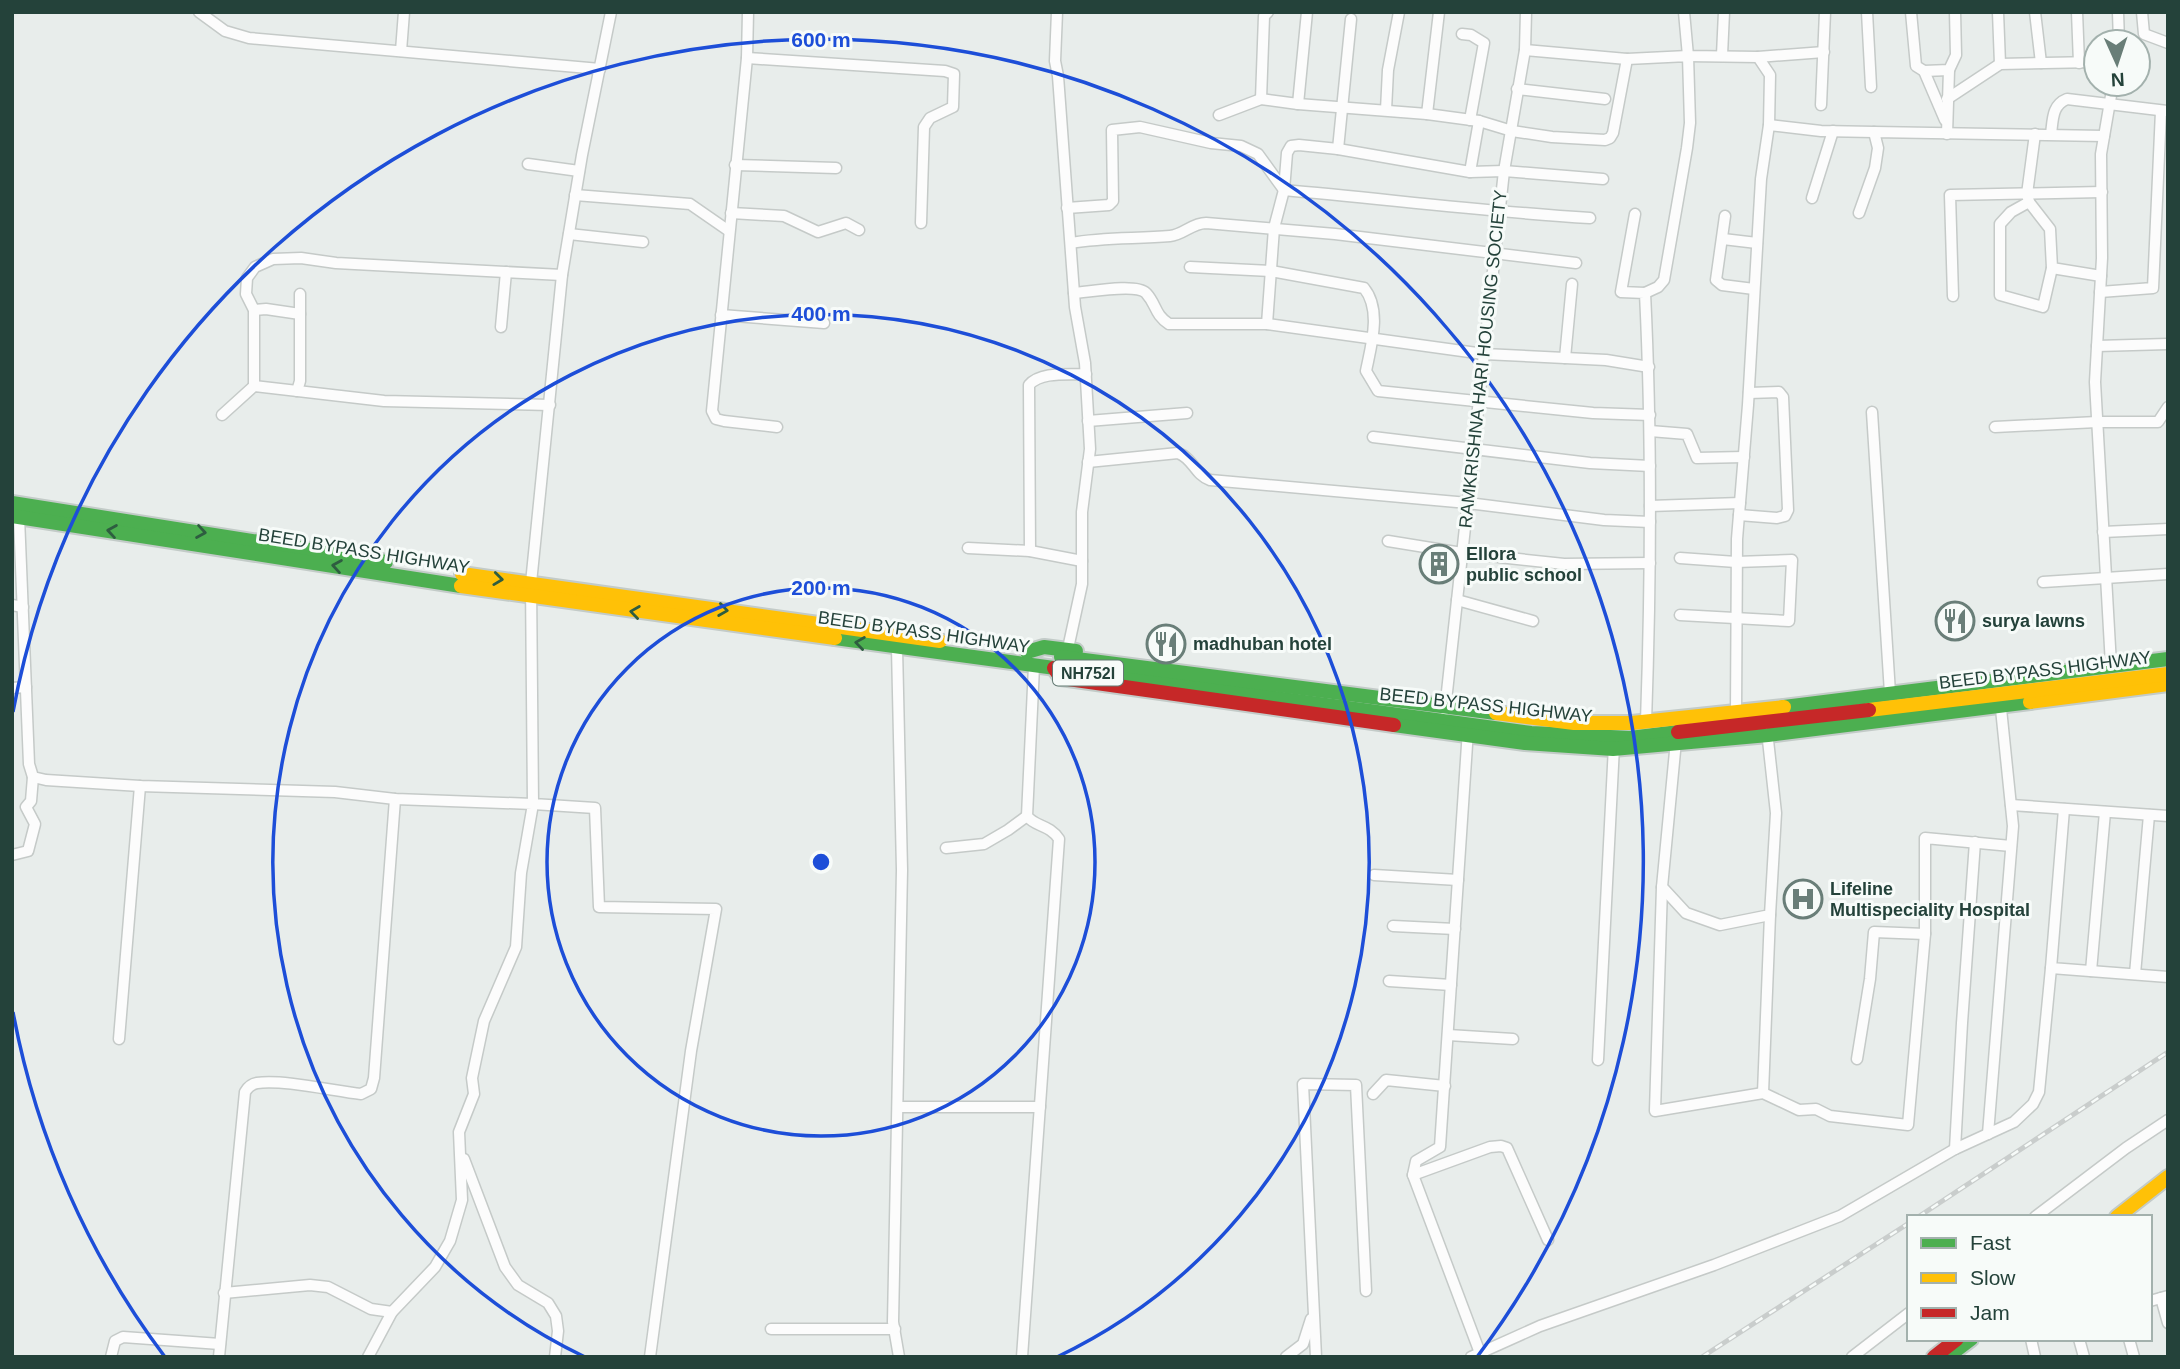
<svg xmlns="http://www.w3.org/2000/svg" width="2180" height="1369" viewBox="0 0 2180 1369" font-family="Helvetica,sans-serif">
	<style>
		.lines { fill: none; stroke-linecap: round; stroke-linejoin: round }
		.street-casing { stroke: #c5cac8; stroke-width: 13 }
		.fast-casing { stroke: #c3cbc8; stroke-width: 18 }
		.slow-casing { stroke: #c3cbc8; stroke-width: 18 }
		.jam-casing { stroke: #c3cbc8; stroke-width: 18 }
		.street { stroke: #fcfcfc; stroke-width: 10 }
		.fast { stroke: #4caf50; stroke-width: 14 }
		.slow { stroke: #ffc107; stroke-width: 14 }
		.jam { stroke: #c62828; stroke-width: 14 }
		.rail-casing { stroke: #c9cdcc; stroke-width: 5 }
		.rail { stroke: #f7fbf9; stroke-width: 2.5; stroke-dasharray: 8; stroke-linecap: butt }
		.oneway { stroke: #2e5d40 }
		.ring { fill: none; stroke: #1d4ed8; stroke-width: 3.5 }
		.labels { text-anchor: middle; stroke-width: 6; stroke-linejoin: round; paint-order: stroke }
		.shield { fill: #f7fbf9; stroke: #637a73; stroke-width: 2 }
		.shield-label { font-size: 16px; font-weight: bold; fill: #24423a }
		.street-label { font-size: 18px; fill: #24423a; stroke: #f7fbf9 }
		.poi-label { font-size: 18px; font-weight: bold; fill: #24423a; stroke: #f7fbf9; text-anchor: start }
		.centre { fill: #1d4ed8; stroke: #f7fbf9; stroke-width: 3.5 }
		.ring-label { font-size: 21px; text-anchor: middle; font-weight: bold; fill: #1d4ed8; stroke: #f7fbf9; stroke-width: 6; stroke-linejoin: round; paint-order: stroke }
	</style>
	<rect width="100%" height="100%" fill="#e8edeb"/>
	<g class="lines">
		<defs>
			<g id="street">
				<polyline points="199,12 225,31 249,38 600,69"/>
				<polyline points="611,12 582,155 562,275 531,583 533,804 595,808 599,907 716,909 691,1051 650,1357"/>
				<polyline points="748,12 747,58 712,411 716,419 724,421 777,427"/>
				<polyline points="1057,12 1055,61 1058,76 1075,307 1085,363 1090,449 1082,512 1082,584 1067,653"/>
				<polyline points="1684,12 1688,56 1758,57 1824,52"/>
				<polyline points="1867,12 1871,87"/>
				<polyline points="1911,12 1916,66 1924,71 1949,70 1956,55 1955,12"/>
				<polyline points="1998,12 2000,64"/>
				<polyline points="2035,12 2041,63"/>
				<polyline points="2077,12 2079,63"/>
				<polyline points="2118,12 2119,42"/>
				<polyline points="2142,12 2144,34 2168,43"/>
				<polyline points="1462,34 1471,35 1484,43 1470,120"/>
				<polyline points="1525,50 1627,59 1688,56 1690,123 1687,148 1664,280 1658,287 1645,293"/>
				<polyline points="401,51 404,12"/>
				<polyline points="1722,55 1724,12"/>
				<polyline points="747,58 945,71 954,74 953,107 930,118 924,127 921,223"/>
				<polyline points="1924,71 1945,120"/>
				<polyline points="1517,89 1605,99"/>
				<polyline points="1261,99 1264,16 1268,12"/>
				<polyline points="1947,99 2000,64 2096,62"/>
				<polyline points="1298,104 1307,12"/>
				<polyline points="1821,105 1825,12"/>
				<polyline points="1386,110 1388,70 1399,12"/>
				<polyline points="1427,114 1439,12"/>
				<polyline points="1219,115 1261,99 1298,104 1427,114 1479,121 1512,131 1552,137 1605,140 1610,138 1613,133 1627,59"/>
				<polyline points="1769,125 1821,131 1874,132"/>
				<polyline points="1947,134 1949,70"/>
				<polyline points="2035,134 2027,194 2029,202 2050,229 2052,268 2101,276"/>
				<path d="M2051 134C2053 119 2052 105 2067 99L2167 111"/>
				<polyline points="1338,149 1351,19"/>
				<polyline points="528,164 579,171"/>
				<polyline points="735,165 836,168"/>
				<polyline points="1470,172 1479,121"/>
				<polyline points="575,195 690,204 729,231"/>
				<polyline points="1812,198 1833,131"/>
				<polyline points="2029,202 2011,212 2000,224 2000,295 2043,307 2052,268"/>
				<path d="M1067 208 1109 205 1113 201 1112 130 1140 127 1211 143 1241 146 1258 154 1284 190C1386 199 1488 212 1590 218"/>
				<polyline points="731,213 784,216 818,232 846,223 859,230"/>
				<polyline points="1859,213 1875,168 1878,148 1874,132 2104,136"/>
				<path d="M1635 214 1621 292 1645 293C1652 436 1651 579 1646 722"/>
				<polyline points="1725,216 1716,280 1722,285 1754,289"/>
				<polyline points="569,234 643,242"/>
				<polyline points="1723,239 1757,243"/>
				<path d="M1071 243C1104 237 1137 239 1170 236 1183 235 1192 223 1206 223L1335 234 1576 263"/>
				<path d="M1190 267 1271 271 1364 288C1382 310 1371 346 1366 371L1378 391 1593 413 1650 415"/>
				<polyline points="2100,292 2153,288 2161,111"/>
				<path d="M1074 293C1089 292 1136 283 1146 293 1157 305 1154 314 1169 324H1267L1484 354 1606 360 1649 367"/>
				<polyline points="1953,296 1950,195 2102,192"/>
				<polyline points="254,310 266,309 300,314"/>
				<polyline points="721,315 824,323"/>
				<polyline points="1267,324 1274,228 1284,190 1287,153 1291,146 1299,145 1338,149 1470,172 1504,171 1603,179"/>
				<polyline points="501,327 506,272"/>
				<polyline points="2097,346 2168,344"/>
				<polyline points="1565,358 1572,284"/>
				<polyline points="254,386 254,310 246,294 247,278 255,267 273,259 301,258 336,263 562,275"/>
				<polyline points="297,391 300,381 300,294"/>
				<polyline points="1872,412 1890,693"/>
				<polyline points="222,415 254,386 384,401 550,405"/>
				<polyline points="1088,421 1187,413"/>
				<polyline points="1995,427 2097,422 2158,422 2168,407"/>
				<polyline points="1650,431 1687,434 1697,458 1744,457"/>
				<polyline points="1373,437 1590,463 1650,466"/>
				<path d="M1088 462 1178 453C1193 458 1195 475 1210 480L1468 503 1604 520 1650 522"/>
				<polyline points="1650,506 1740,503"/>
				<polyline points="1739,515 1777,518 1785,516 1788,510 1783,397 1779,392 1749,393"/>
				<polyline points="19,517 29,764 33,777 46,780 140,786 335,792 395,799 533,804 521,873 516,947 484,1021 472,1078 474,1094 459,1132 462,1200 450,1241 435,1267 392,1312 368,1357"/>
				<polyline points="2103,532 2168,529"/>
				<polyline points="1388,541 1462,553 1564,564 1650,563"/>
				<polyline points="968,548 1030,551 1082,561"/>
				<path d="M1030 551 1029 385C1041 371 1069 375 1086 374"/>
				<polyline points="2043,582 2168,574"/>
				<polyline points="1457,600 1533,621"/>
				<polyline points="12,605 23,607"/>
				<polyline points="1680,615 1789,621 1792,560 1736,562 1680,558"/>
				<polyline points="897,648 902,870 893,1322 899,1357"/>
				<polyline points="2111,665 2095,382 2102,258 2101,154 2113,84"/>
				<polyline points="12,688 26,687"/>
				<polyline points="1445,710 1504,171 1525,50 1526,12"/>
				<polyline points="1736,713 1737,539 1748,405 1761,179 1769,125 1770,75 1758,57"/>
				<polyline points="1468,730 1440,1147 1416,1161 1413,1175 1480,1353"/>
				<polyline points="1676,741 1662,887 1686,913 1720,925 1770,915 1776,813 1767,731"/>
				<polyline points="2011,805 2168,816"/>
				<polyline points="2064,809 2051,968 2168,977"/>
				<polyline points="946,848 984,844 1008,830 1027,816"/>
				<polyline points="12,855 28,851 35,824 26,807 31,801 33,777"/>
				<polyline points="1374,875 1458,880"/>
				<polyline points="1662,887 1655,1111 1763,1093 1799,1110 1816,1109 1830,1116 1908,1125 1925,934 1925,838 2011,846"/>
				<polyline points="1393,926 1455,929"/>
				<polyline points="2091,971 2105,812"/>
				<polyline points="2135,974 2149,815"/>
				<polyline points="1389,981 1451,985"/>
				<polyline points="1448,1035 1513,1039"/>
				<polyline points="119,1039 140,786"/>
				<polyline points="1857,1059 1870,979 1874,932 1925,934"/>
				<polyline points="1598,1060 1614,746"/>
				<polyline points="1763,1093 1770,915"/>
				<polyline points="1373,1094 1386,1080 1445,1086"/>
				<polyline points="898,1107 1040,1107"/>
				<polyline points="1988,1134 2013,826 2000,699"/>
				<polyline points="1955,1149 1962,1023 1975,842"/>
				<polyline points="464,1159 505,1267 518,1285 548,1303 556,1316 558,1331 555,1357"/>
				<polyline points="1413,1175 1490,1147 1501,1146 1507,1148 1548,1240"/>
				<polyline points="2035,1217 2126,1148 2168,1120"/>
				<polyline points="224,1293 310,1285 328,1287 371,1309 392,1312"/>
				<polyline points="2161,1298 2168,1323"/>
				<polyline points="2150,1301 2168,1296"/>
				<polyline points="771,1329 895,1329"/>
				<polyline points="2031,1339 2035,1357"/>
				<polyline points="2079,1339 2084,1357"/>
				<polyline points="2129,1339 2134,1357"/>
				<polyline points="111,1357 115,1341 123,1337 220,1344"/>
				<path d="M219 1357 245 1092C248 1087 251 1084 257 1083 282 1079 334 1091 361 1094L371 1089 374 1078 395 799"/>
				<path d="M1022 1357 1059 839C1049 824 1035 827 1027 816L1034 666"/>
				<polyline points="1286,1357 1303,1344 1311,1319"/>
				<polyline points="1316,1357 1303,1084 1356,1085 1366,1291"/>
				<polyline points="1471,1357 1540,1326 1714,1265 1840,1216 1955,1149 2014,1122 2033,1104 2039,1092 2051,968"/>
				<polyline points="1852,1357 1909,1313"/>
			</g>
			<g id="fast">
				<polyline points="12,503 386,562"/>
				<polyline points="12,516 461,586"/>
				<polyline points="835,638 1531,733 1630,738 1678,732"/>
				<polyline points="1027,652 1044,647 1076,651"/>
				<polyline points="1061,657 1496,713"/>
				<polyline points="1784,707 2168,659"/>
				<polyline points="1394,725 1525,743 1613,749 1768,735 2030,702"/>
				<polyline points="1950,1355 1971,1339"/>
			</g>
			<g id="slow">
				<polyline points="462,574 940,641"/>
				<polyline points="461,586 835,638"/>
				<polyline points="2030,702 2168,684"/>
				<polyline points="1869,710 2168,674"/>
				<polyline points="1496,713 1574,723 1632,723 1784,707"/>
				<polyline points="2117,1217 2168,1177"/>
			</g>
			<g id="jam">
				<polyline points="1054,668 1061,678 1394,725"/>
				<polyline points="1678,732 1869,710"/>
				<polyline points="1934,1357 1957,1339"/>
			</g>
		</defs>
		<use href="#street" class="street-casing"/>
		<use href="#fast" class="fast-casing"/>
		<use href="#slow" class="slow-casing"/>
		<use href="#jam" class="jam-casing"/>
		<use href="#street" class="street"/>
		<use href="#fast" class="fast"/>
		<use href="#slow" class="slow"/>
		<use href="#jam" class="jam"/>
		<defs>
			<g id="rail">
				<polyline points="1918,1217 2168,1052"/>
				<polyline points="1702,1357 1909,1223"/>
			</g>
		</defs>
		<use href="#rail" class="rail-casing"/>
		<use href="#rail" class="rail"/>
	</g>
	<defs><path id="oneway-chevron" d="M-2-3.5L2.5 0L-2 3.5" fill="none" stroke-width="1.6" stroke-linecap="round" stroke-linejoin="round" transform="scale(1.75)"/></defs>
	<g class="oneway">
		<use href="#oneway-chevron" transform="translate(112 531) rotate(-171)"/>
		<use href="#oneway-chevron" transform="translate(201 532) rotate(9)"/>
		<use href="#oneway-chevron" transform="translate(337 566) rotate(-171)"/>
		<use href="#oneway-chevron" transform="translate(498 579) rotate(7)"/>
		<use href="#oneway-chevron" transform="translate(723 610) rotate(8)"/>
		<use href="#oneway-chevron" transform="translate(635 612) rotate(-172)"/>
		<use href="#oneway-chevron" transform="translate(860 643) rotate(-172)"/>
	</g>
	<g class="ring">
		<circle cx="821" cy="862" r="274"/>
		<path d="M585 1357A548 548 0 1 1 1057 1357"/>
		<path d="M165 1357A822 822 0 0 1 13 1012M13 712A822 822 0 1 1 1477 1357"/>
	</g>
	<defs>
		<symbol id="building-ring" viewBox="-11 -11 22 22"><circle r="9.5" fill="#f7fbf9" stroke="#697e78" stroke-width="1.5"/><path d="M-4-6H4V6H1V3H-1V6H-4ZM-2.5-4.3h1.7v1.8h-1.7ZM.8-4.3h1.7v1.8H.8ZM-2.5-1h1.7V.8h-1.7ZM.8-1h1.7V.8H.8Z" fill="#697e78"/></symbol>
		<symbol id="restaurant-ring" viewBox="-11 -11 22 22"><circle r="9.5" fill="#f7fbf9" stroke="#697e78" stroke-width="1.5"/><path d="M-5-6h1v4h1v-4h1v4h1v-4h1v5L-1.5 .5V6h-2V.5L-5-1ZM5-6V6H3V1.5H1.5Q1.5-4 5-6Z" fill="#697e78"/></symbol>
		<symbol id="hospital-ring" viewBox="-11 -11 22 22"><circle r="9.5" fill="#f7fbf9" stroke="#697e78" stroke-width="1.5"/><path d="M-5-5h3v3.5h4V-5h3V5h-3V1.5h-4V5h-3Z" fill="#697e78"/></symbol>
	</defs>
	<g fill-rule="evenodd">
		<use href="#building-ring" x="1417" y="542" width="44" height="44"/>
		<use href="#restaurant-ring" x="1933" y="599" width="44" height="44"/>
		<use href="#restaurant-ring" x="1144" y="622" width="44" height="44"/>
		<use href="#hospital-ring" x="1781" y="877" width="44" height="44"/>
	</g>
	<g class="labels">
		<rect class="shield" x="1053" y="660.5" width="70" height="25" rx="5"/>
		<g class="shield-label">
			<text x="1088" y="679">NH752I</text>
		</g>
		<g class="street-label">
			<text transform="translate(1483 359) rotate(-84)" y="6">RAMKRISHNA HARI HOUSING SOCIETY</text>
			<text transform="translate(364 551) rotate(9)" y="6">BEED BYPASS HIGHWAY</text>
			<text transform="translate(924 632) rotate(8)" y="6">BEED BYPASS HIGHWAY</text>
			<text transform="translate(2045 670) rotate(-7)" y="6">BEED BYPASS HIGHWAY</text>
			<text transform="translate(1486 705) rotate(6)" y="6">BEED BYPASS HIGHWAY</text>
		</g>
		<g class="poi-label">
			<text x="1466" y="560">Ellora<tspan x="1466" dy="21">public school</tspan></text>
			<text x="1982" y="627">surya lawns</text>
			<text x="1193" y="650">madhuban hotel</text>
			<text x="1830" y="895">Lifeline<tspan x="1830" dy="21">Multispeciality Hospital</tspan></text>
		</g>
	</g>
	<circle cx="821" cy="862" r="10" class="centre"/>
	<g class="ring-label">
		<text x="821" y="47">600 m</text>
		<text x="821" y="321">400 m</text>
		<text x="821" y="595">200 m</text>
	</g>
	<rect width="2180" height="1369" fill="none" stroke="#24423a" stroke-width="28"/>
	<rect x="1907" y="1215" width="245" height="126" fill="#f7fbf9" stroke="#a3b1ad" stroke-width="2"/>
	<rect x="1921" y="1238" width="35" height="10" fill="#4caf50" stroke="#a3b1ad" stroke-width="2"/>
	<text x="1970" y="1250" font-size="21" fill="#24423a">Fast</text>
	<rect x="1921" y="1273" width="35" height="10" fill="#ffc107" stroke="#a3b1ad" stroke-width="2"/>
	<text x="1970" y="1285" font-size="21" fill="#24423a">Slow</text>
	<rect x="1921" y="1308" width="35" height="10" fill="#c62828" stroke="#a3b1ad" stroke-width="2"/>
	<text x="1970" y="1320" font-size="21" fill="#24423a">Jam</text>
	<g transform="translate(2117 63) rotate(177)"><circle r="33" fill="#f7fbf9" stroke="#a3b1ad" stroke-width="2"/>
	<path d="M0-5L12 26L0 18L-12 26Z" fill="#697e78"/>
	<text y="-10" font-size="19" font-weight="bold" text-anchor="middle" fill="#24423a">N</text>
	</g>
</svg>
